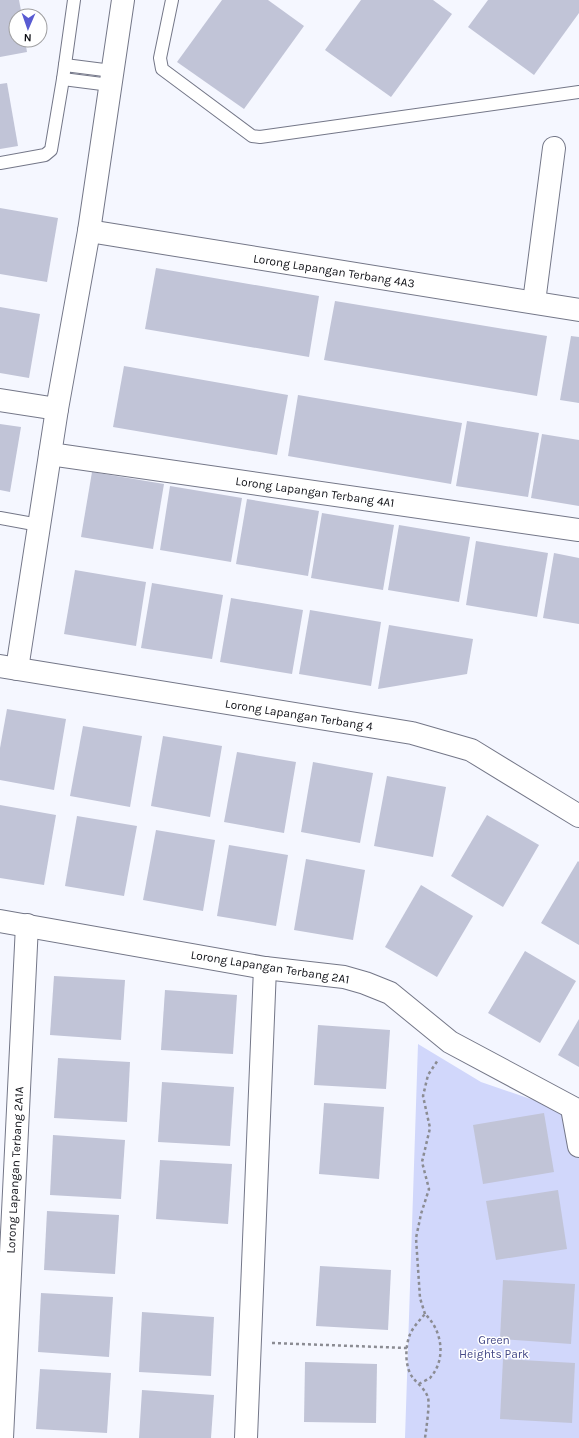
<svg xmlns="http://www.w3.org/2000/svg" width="579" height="1438" viewBox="0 0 579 1438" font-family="Karla,sans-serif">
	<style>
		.green { fill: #d1d7fb }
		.building { fill: #c1c4d7 }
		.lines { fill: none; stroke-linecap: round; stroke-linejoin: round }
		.service-casing { stroke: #747788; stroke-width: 14 }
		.minor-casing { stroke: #747788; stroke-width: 24 }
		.path { stroke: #8b8c93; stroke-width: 2.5; stroke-dasharray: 3 3; stroke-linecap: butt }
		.service { stroke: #fff; stroke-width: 12 }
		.minor { stroke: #fff; stroke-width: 22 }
		.labels { text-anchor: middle; stroke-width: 3; stroke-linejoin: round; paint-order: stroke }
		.street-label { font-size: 12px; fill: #0e0f15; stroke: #fff }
		.park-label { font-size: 12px; fill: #444987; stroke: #fff }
	</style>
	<rect width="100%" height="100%" fill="#f5f7ff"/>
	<polygon class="green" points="418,1044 481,1082 572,1113 579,1117 579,1438 405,1438"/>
	<g class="building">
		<polygon points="0,0 19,0 22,16 16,16 16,40 25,40 27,52 0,57"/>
		<polygon points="222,0 268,0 304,26 244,109 177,62"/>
		<polygon points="361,0 433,0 452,14 391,97 325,50"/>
		<polygon points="488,0 579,0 579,13 534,75 468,27"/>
		<polygon points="7,83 18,146 0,149 0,84"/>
		<polygon points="0,208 58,218 47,282 0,274"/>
		<polygon points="156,268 319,296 309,357 145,329"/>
		<polygon points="335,301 547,336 537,396 324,360"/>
		<polygon points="0,307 40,314 29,378 0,373"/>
		<polygon points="571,336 579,337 579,403 560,400"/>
		<polygon points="124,366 288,395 277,455 113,427"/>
		<polygon points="298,395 462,423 451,484 288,456"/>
		<polygon points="467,421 539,433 528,497 456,486"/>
		<polygon points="0,424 21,427 10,492 0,490"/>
		<polygon points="542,434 579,440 579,506 531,498"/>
		<polygon points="92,472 164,484 153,549 81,537"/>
		<polygon points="170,486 242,498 231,562 160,550"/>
		<polygon points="247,499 319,511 308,576 236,564"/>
		<polygon points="322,513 394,525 383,590 311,578"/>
		<polygon points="399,525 470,537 459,602 388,590"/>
		<polygon points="476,541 548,553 537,617 466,605"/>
		<polygon points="554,553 579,558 579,624 543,618"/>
		<polygon points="75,570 146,582 136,646 64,634"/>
		<polygon points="152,583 223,595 212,659 141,648"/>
		<polygon points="231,598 303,610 292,674 220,662"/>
		<polygon points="310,610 381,622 371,686 299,674"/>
		<polygon points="389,625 473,639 467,674 378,689"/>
		<polygon points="7,709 66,719 54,790 0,780 0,748"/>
		<polygon points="83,726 142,736 130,807 70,796"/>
		<polygon points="163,736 222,746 210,817 151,806"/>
		<polygon points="237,752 296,762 284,833 224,822"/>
		<polygon points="313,762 373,773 360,843 301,832"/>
		<polygon points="387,776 446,787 433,857 374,846"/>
		<polygon points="0,805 56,815 44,885 0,878"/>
		<polygon points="487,815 539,845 503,907 451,876"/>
		<polygon points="77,816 137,826 124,896 65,886"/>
		<polygon points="156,830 215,840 203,911 143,900"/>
		<polygon points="229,845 288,855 276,926 217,916"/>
		<polygon points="306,859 365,870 353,940 294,930"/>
		<polygon points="578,861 579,862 579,945 541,923"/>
		<polygon points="421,885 473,916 437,977 385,947"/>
		<polygon points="525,951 576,981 540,1043 488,1013"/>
		<polygon points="54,976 125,980 121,1040 50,1035"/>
		<polygon points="165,990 237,995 233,1054 161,1050"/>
		<polygon points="579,1019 579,1067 558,1055"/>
		<polygon points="318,1025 390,1030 386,1089 314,1085"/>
		<polygon points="58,1058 130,1062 127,1122 54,1118"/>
		<polygon points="162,1082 234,1087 230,1146 158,1142"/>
		<polygon points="324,1103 384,1107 379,1179 319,1174"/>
		<polygon points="544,1113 554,1172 483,1184 473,1125"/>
		<polygon points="53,1135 125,1140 121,1199 50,1195"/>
		<polygon points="160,1160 232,1164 228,1224 156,1219"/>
		<polygon points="558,1190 567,1249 496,1260 486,1201"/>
		<polygon points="47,1211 119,1215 115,1274 44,1270"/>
		<polygon points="320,1266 391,1270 388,1330 316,1326"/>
		<polygon points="503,1280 575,1284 571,1344 500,1339"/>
		<polygon points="41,1293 113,1297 109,1357 38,1352"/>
		<polygon points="142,1312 214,1317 211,1376 139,1372"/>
		<polygon points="503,1359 575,1363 572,1423 500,1419"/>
		<polygon points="305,1362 377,1364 376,1423 304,1422"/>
		<polygon points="40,1369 111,1373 107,1433 36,1429"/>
		<polygon points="142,1390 214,1395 211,1438 139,1438"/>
	</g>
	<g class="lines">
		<defs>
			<g id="service">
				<polyline points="172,0 160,58 162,69 252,136 260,137 579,92"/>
				<polyline points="65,65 112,71"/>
				<polyline points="63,79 110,85"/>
				<polyline points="0,163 45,155 51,150 63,79 74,0"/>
				<polyline points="0,518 39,525"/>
			</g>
			<g id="minor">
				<polyline points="89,231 579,310"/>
				<polyline points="534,302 554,148"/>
				<polyline points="0,400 57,409"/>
				<polyline points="50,454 579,530"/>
				<polyline points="0,666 412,733 471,750 579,816"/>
				<polyline points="17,669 57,409 89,231 123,0"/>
				<polyline points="0,921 265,968 344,977 365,983 390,993 450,1042 579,1111"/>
				<polyline points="572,1108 579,1146"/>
				<polyline points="2,1438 27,925"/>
				<polyline points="246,1438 265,968"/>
			</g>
		</defs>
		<use href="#service" class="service-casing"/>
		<use href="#minor" class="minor-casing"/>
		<g class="path">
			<polyline points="425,1314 420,1298 416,1238 421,1214 429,1189 422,1162 430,1128 423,1096 428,1075 438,1060"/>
			<polyline points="272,1343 407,1348"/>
			<path d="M419 1384C422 1382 427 1380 430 1378 447 1359 442 1330 425 1314 419 1321 412 1328 409 1337 405 1349 405 1368 413 1378 418 1384 426 1390 428 1398 430 1403 426 1431 425 1438"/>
		</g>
		<use href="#service" class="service"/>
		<use href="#minor" class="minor"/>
	</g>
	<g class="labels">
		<g class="street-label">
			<text transform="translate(334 271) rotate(9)" y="4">Lorong Lapangan Terbang 4A3</text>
			<text transform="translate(315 492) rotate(8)" y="4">Lorong Lapangan Terbang 4A1</text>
			<text transform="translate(299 715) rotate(9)" y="4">Lorong Lapangan Terbang 4</text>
			<text transform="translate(270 967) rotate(9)" y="4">Lorong Lapangan Terbang 2A1</text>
			<text transform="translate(15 1170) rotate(-87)" y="4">Lorong Lapangan Terbang 2A1A</text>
		</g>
		<g class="park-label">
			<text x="494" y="1344">Green<tspan x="494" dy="14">Heights Park</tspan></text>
		</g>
	</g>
	<g transform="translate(28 28) rotate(182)"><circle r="19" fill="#ffffff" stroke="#9f9fa1"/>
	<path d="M0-3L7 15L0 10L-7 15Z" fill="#595bd2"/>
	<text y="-6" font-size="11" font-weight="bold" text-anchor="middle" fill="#0e0f15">N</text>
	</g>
</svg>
